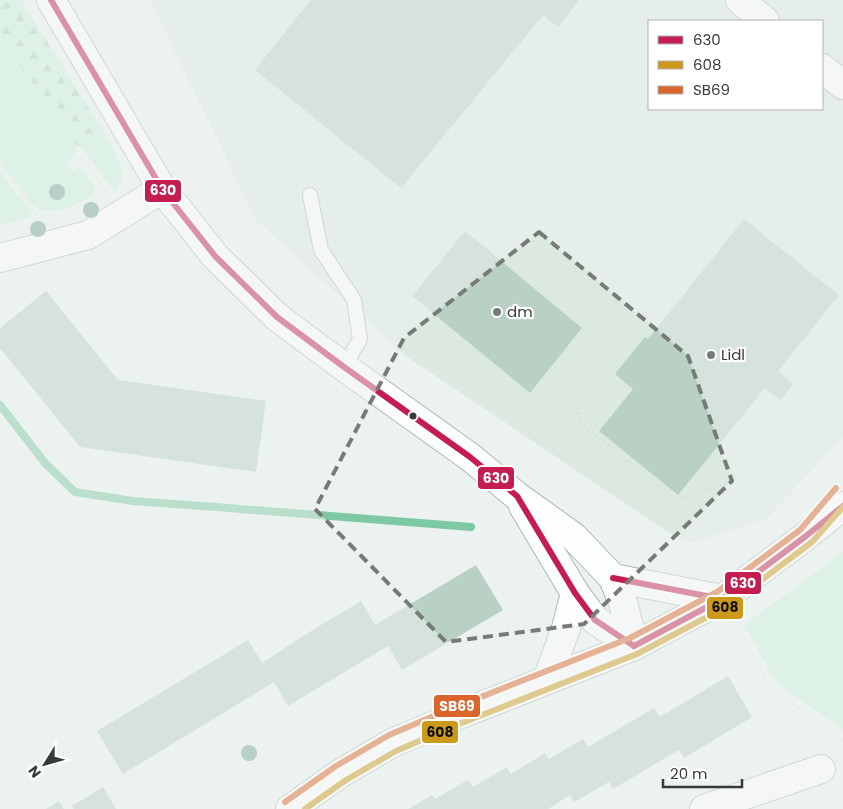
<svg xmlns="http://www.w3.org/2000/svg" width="843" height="809" viewBox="0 0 843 809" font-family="Poppins,sans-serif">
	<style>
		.built { fill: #dbe9e1; fill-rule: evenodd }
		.green { fill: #ccefdc }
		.forest { fill: url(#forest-firs) }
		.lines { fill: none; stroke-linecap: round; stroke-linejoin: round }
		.stream { stroke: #7dc8a5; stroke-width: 8 }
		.building { fill: #b9d0c5 }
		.lane-casing { stroke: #b1b6b4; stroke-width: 16 }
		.street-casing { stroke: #b1b6b4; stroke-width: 30 }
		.secondary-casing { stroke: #b1b6b4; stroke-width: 30 }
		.path { stroke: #d6d8d7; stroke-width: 3; stroke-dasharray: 1 4; stroke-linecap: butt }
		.lane { stroke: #fcfdfd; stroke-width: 14 }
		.street { stroke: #fcfdfd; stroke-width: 28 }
		.secondary { stroke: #fcfdfd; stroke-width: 28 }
		.bus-1-casing { stroke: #fff; stroke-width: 10 }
		.bus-2-casing { stroke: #fff; stroke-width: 10 }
		.bus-3-casing { stroke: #fff; stroke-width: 10 }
		.bus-1 { stroke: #c41e50; stroke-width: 6 }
		.bus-2 { stroke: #cc991b; stroke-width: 6 }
		.bus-3 { stroke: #dc652c; stroke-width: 6 }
		.tree { fill: #77a491 }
		.marked { fill: none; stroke: #767b78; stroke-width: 4; stroke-dasharray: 10 6; stroke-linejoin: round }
		.poi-dot { fill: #767b78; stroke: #fff; stroke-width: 2 }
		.bus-dot { fill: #363b38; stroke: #fff; stroke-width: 2 }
		.labels { text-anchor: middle; stroke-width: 4.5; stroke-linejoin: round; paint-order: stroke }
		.poi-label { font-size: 15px; fill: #363b38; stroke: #fff; text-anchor: start }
		.line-badge { stroke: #fff; stroke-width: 2 }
		.badge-label { font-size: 14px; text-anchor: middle; font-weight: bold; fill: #fff }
		.pale-badge-label { font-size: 14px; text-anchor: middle; font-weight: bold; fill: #111 }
	</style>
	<defs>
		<pattern id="forest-firs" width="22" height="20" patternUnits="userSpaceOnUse" patternTransform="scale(1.25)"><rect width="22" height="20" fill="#ccefdc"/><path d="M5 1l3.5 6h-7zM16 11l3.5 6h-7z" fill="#b0cebe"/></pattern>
	</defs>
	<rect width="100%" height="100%" fill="#ecf2ef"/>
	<path class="built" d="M150 0H843V438L766 519 686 544 403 354 256 220ZM649 21H822V109H649Z"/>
	<g class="green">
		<polygon points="0,38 77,145 75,154 66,162 73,171 80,167 96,188 92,190 94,194 88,198 68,208 54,211 46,211 38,208 32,205 0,161"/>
		<path d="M105 134C110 143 122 163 122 172 123 178 119 185 115 190L111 188 84 151Z"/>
		<polygon points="0,171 30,212 31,216 27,218 0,225"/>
		<polygon points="843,551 843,730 777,683 744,625 824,566"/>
	</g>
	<polygon class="forest" points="0,0 21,0 105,134 84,151 77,145 0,38"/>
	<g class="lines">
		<polyline class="stream" points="0,405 45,463 75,492 133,501 216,507 471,527"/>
	</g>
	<g class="building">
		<polygon points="311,0 579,0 558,27 543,15 401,188 255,70"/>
		<polygon points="744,219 839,295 778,371 793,384 780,400 765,388 678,495 599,431 633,389 615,374 645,337 648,339"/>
		<polygon points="465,231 582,328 530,393 412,296"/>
		<polygon points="46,291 118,380 266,401 256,472 80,447 0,348 0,328"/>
		<polygon points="476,565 503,610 402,670 388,646 288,706 274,682 123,774 97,731 248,640 262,663 311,631 361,601 375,625"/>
		<polygon points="728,676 752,717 684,758 679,750 613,789 609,782 574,802 570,795 548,809 408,809 432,795 435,799 468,780 473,787 507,767 511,774 545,753 549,759 583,739 588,747 654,708 660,717"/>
		<polygon points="103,787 116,809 74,809 72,806"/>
		<polygon points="59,801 64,809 46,809"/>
	</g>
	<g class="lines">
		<defs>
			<polyline id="lane" points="310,195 321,250 354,300 360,339 344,367"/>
			<g id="street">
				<polyline points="740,0 765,21"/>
				<polyline points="822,68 843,85"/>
				<polyline points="0,258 88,235 162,189"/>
				<polyline points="704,809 821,769"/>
			</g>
			<g id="secondary">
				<polyline points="51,0 162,189 215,256 277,317 344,367 470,457 517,496 574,537 613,578 624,606 634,646"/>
				<polyline points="523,506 575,593 595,620 634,646"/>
				<polyline points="613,578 722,599"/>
				<polyline points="547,680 566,628 575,593"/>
				<polyline points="290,809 341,773 392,743 451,718 634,646 722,599 806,536 843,506"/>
			</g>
		</defs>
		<use href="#lane" class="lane-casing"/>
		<use href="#street" class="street-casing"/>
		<use href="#secondary" class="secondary-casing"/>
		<g class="path">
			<polyline points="791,17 804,0"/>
			<polyline points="73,163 82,158 107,192"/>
			<polyline points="0,166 39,219"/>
			<polyline points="576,403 581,423 677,501 758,471 774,471"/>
			<polyline points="791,514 778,496 774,471 790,405 843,340"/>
			<polyline points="734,621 770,688 843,740"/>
		</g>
		<use href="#lane" class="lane"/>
		<use href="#street" class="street"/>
		<use href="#secondary" class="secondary"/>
		<defs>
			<g id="bus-1">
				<polyline points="51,0 162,189 215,256 277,317 344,367 470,457 517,496 575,593 595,620 634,646"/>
				<polyline points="613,578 722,599"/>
				<polyline points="634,646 722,599 806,536 843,506"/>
			</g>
			<polyline id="bus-2" points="305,809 346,780 396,751 454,726 637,654 726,607 812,542 843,507"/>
			<polyline id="bus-3" points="285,802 336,766 389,735 448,710 630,638 717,592 800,530 836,488"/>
		</defs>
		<use href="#bus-1" class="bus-1-casing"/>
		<use href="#bus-2" class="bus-2-casing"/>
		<use href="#bus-3" class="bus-3-casing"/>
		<use href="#bus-1" class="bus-1"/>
		<use href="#bus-2" class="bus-2"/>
		<use href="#bus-3" class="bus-3"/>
	</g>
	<g class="tree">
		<circle cx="57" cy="192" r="8"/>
		<circle cx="91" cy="210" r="8"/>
		<circle cx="38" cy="229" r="8"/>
		<circle cx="249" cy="753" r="8"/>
	</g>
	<path d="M0 0H843V809H0ZM539 232 688 356 732 481 584 624 446 642 315 509 404 338Z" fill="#ecf2ef" fill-opacity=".55" fill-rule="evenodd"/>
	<path class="marked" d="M539 232 688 356 732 481 584 624 446 642 315 509 404 338Z"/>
	<g class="poi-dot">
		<circle cx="497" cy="312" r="5"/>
		<circle cx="711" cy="355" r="5"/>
	</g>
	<circle class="bus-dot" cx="413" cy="416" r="4.5"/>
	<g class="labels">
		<g class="poi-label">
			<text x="507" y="317">dm</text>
			<text x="721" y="360">Lidl</text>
		</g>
	</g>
	<g class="line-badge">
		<rect x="144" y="179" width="38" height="24" rx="5" fill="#c41e50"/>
		<rect x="477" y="466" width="38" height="24" rx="5" fill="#c41e50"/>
		<rect x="724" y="571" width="38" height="24" rx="5" fill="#c41e50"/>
		<rect x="706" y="596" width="38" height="24" rx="5" fill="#cc991b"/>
		<rect x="433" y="694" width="48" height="24" rx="5" fill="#dc652c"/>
		<rect x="421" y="720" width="38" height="24" rx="5" fill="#cc991b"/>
	</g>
	<g class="badge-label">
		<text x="163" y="195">630</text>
		<text x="496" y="483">630</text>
		<text x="743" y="588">630</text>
		<text x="457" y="711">SB69</text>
	</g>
	<g class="pale-badge-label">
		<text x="725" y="612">608</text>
		<text x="440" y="737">608</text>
	</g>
	<rect x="648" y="20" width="175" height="90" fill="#ffffff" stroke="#afb1af"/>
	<rect x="658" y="36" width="25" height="8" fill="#c41e50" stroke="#afb1af"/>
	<text x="693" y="45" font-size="15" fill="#363b38">630</text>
	<rect x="658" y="61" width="25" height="8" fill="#cc991b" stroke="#afb1af"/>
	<text x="693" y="70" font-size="15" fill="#363b38">608</text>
	<rect x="658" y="86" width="25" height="8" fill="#dc652c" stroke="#afb1af"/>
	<text x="693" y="95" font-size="15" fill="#363b38">SB69</text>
	<g transform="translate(45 764) rotate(233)" stroke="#ffffff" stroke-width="4" paint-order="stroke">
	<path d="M0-4L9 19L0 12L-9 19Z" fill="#363b38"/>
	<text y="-8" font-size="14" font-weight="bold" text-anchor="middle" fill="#363b38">N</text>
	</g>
	<path d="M663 779v8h79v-8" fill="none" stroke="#363b38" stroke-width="2.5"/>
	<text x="670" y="779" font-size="15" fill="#363b38" stroke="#ffffff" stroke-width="4" paint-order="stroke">20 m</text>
</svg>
